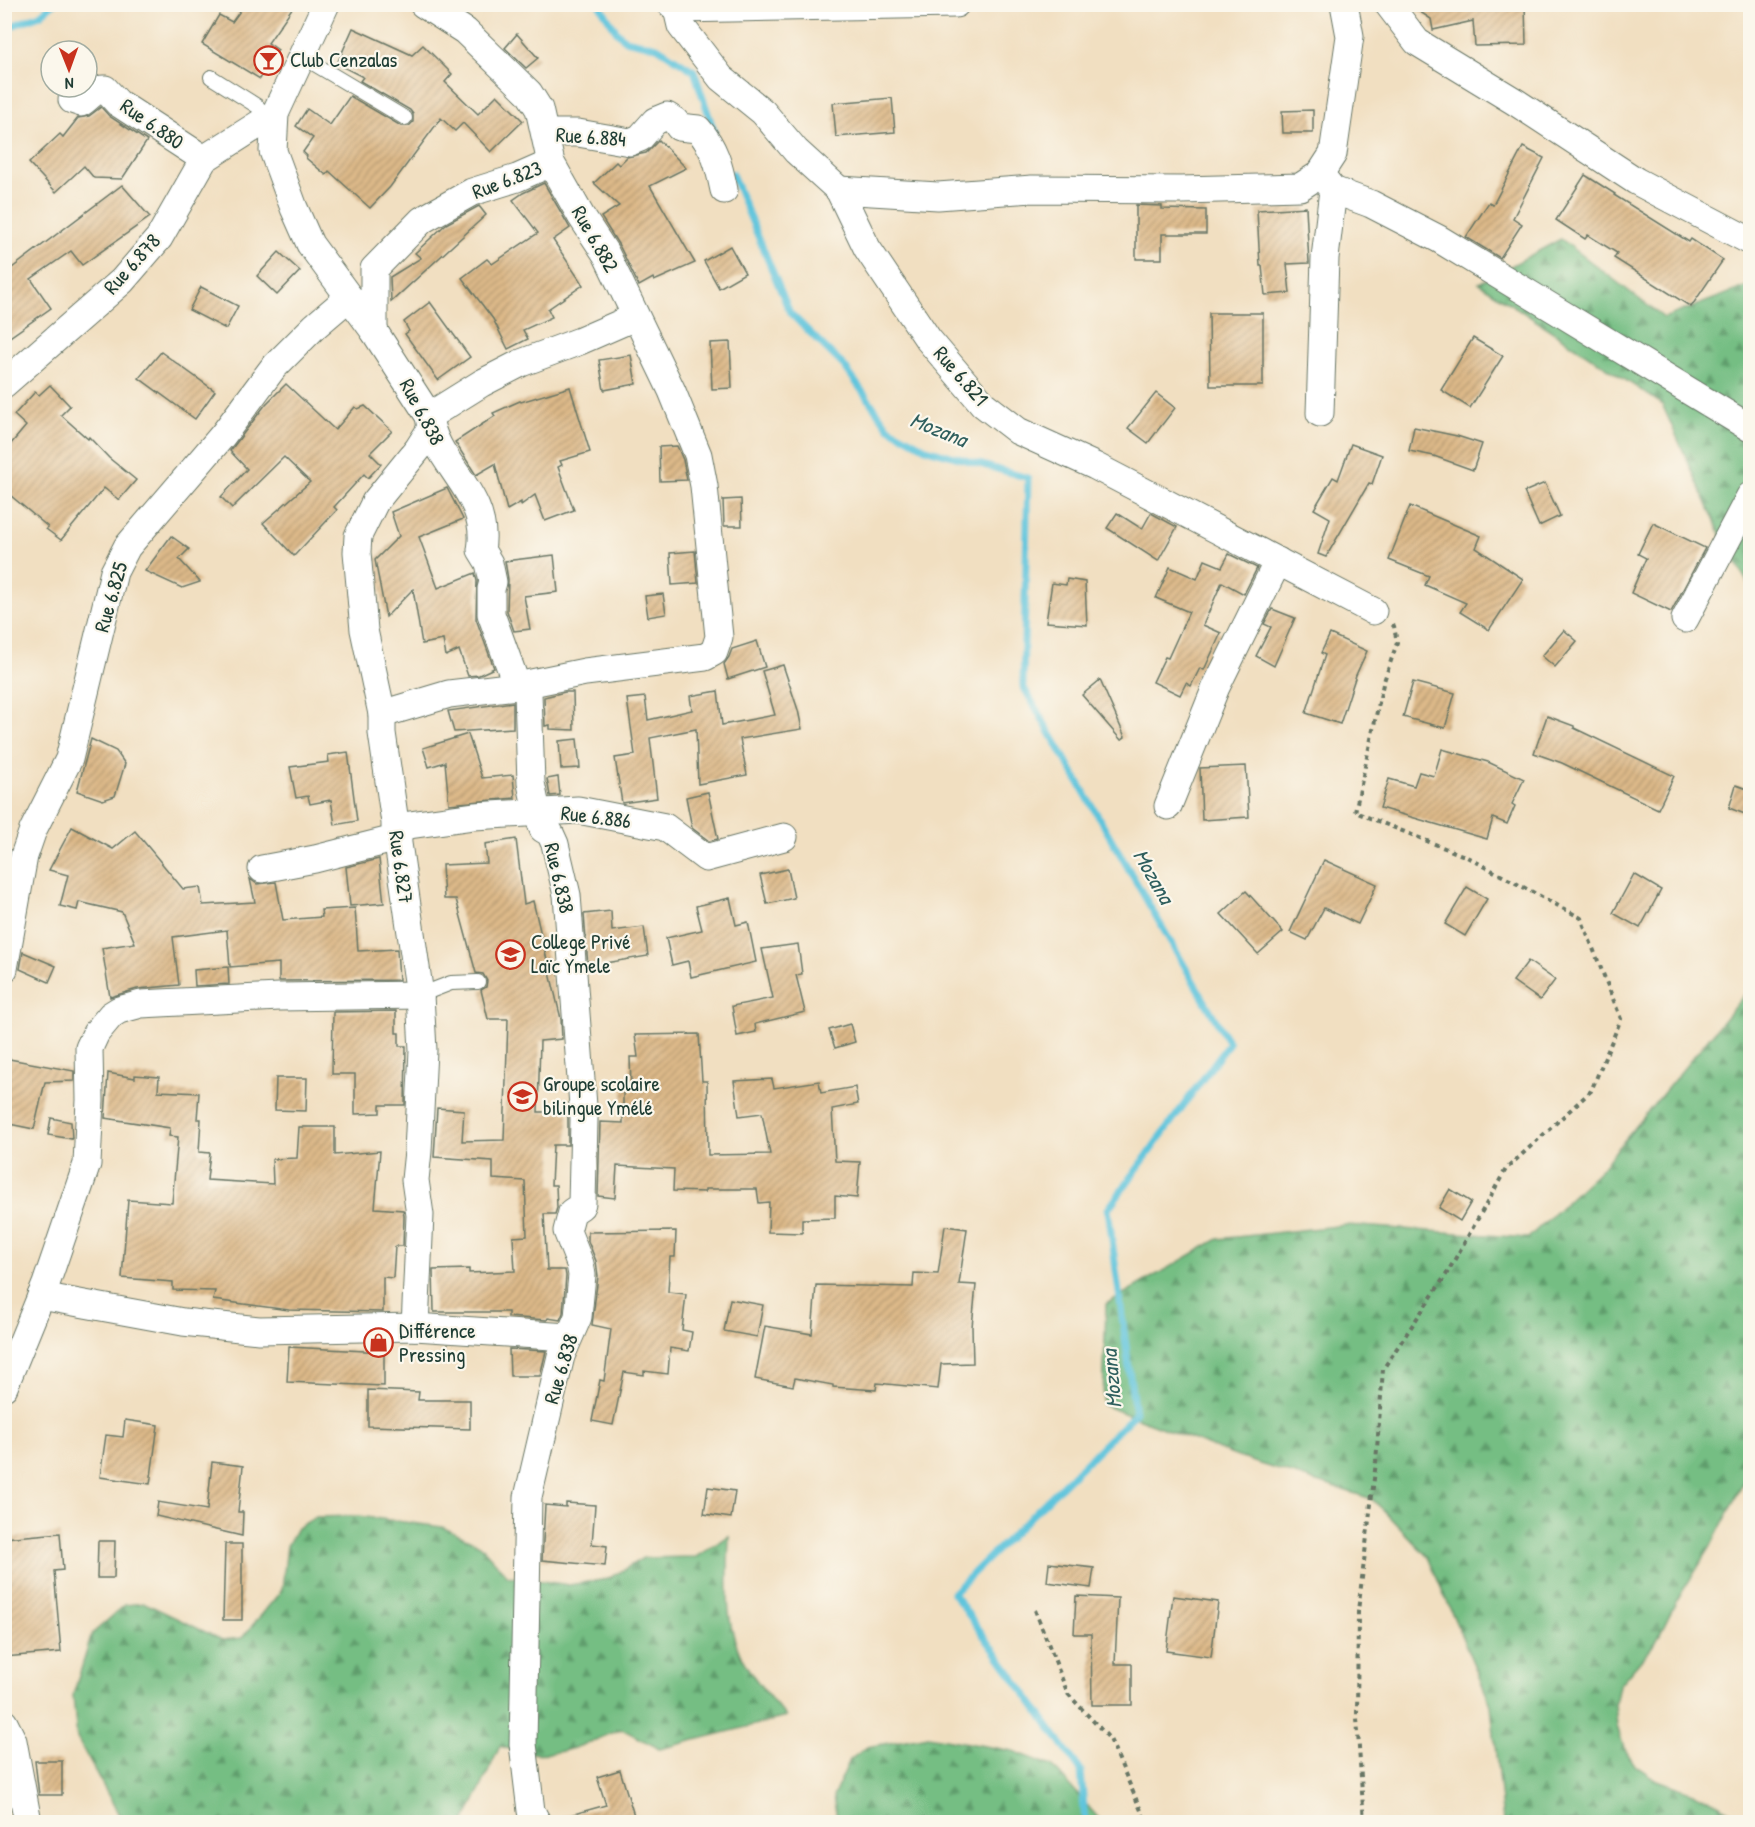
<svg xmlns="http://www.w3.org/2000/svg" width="1755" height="1827" viewBox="0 0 1755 1827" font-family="'Patrick Hand',sans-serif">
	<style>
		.forest { fill: url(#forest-firs); stroke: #4a7e5c; stroke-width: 1.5 }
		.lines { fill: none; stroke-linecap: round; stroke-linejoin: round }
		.stream { stroke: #5ec4dc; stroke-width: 7 }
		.building { fill: url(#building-hatch) }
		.lane-casing { stroke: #687665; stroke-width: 16 }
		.street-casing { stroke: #687665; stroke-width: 29 }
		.path { stroke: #687665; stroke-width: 4; stroke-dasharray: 4.5 4.5; stroke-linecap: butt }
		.lane { stroke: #fff; stroke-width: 14 }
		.street { stroke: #fff; stroke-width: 27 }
		.labels { text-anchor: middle; stroke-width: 4.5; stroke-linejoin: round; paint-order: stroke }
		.poi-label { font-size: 21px; fill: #1f3d34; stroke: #fbf7ec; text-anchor: start }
		.street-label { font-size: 21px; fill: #1f3d34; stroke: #fbf7ec }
		.water-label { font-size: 22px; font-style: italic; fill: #2f5f5e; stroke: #fbf7ec }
	</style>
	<defs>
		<pattern id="forest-firs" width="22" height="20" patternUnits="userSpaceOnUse" patternTransform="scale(1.5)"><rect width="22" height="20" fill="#75be83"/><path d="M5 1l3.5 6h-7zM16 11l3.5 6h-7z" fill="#5f9c6c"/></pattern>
		<pattern id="building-hatch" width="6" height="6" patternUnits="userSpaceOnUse" patternTransform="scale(1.5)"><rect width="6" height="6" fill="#ddb989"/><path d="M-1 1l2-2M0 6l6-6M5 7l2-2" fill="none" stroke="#b39871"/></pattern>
	</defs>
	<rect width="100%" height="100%" fill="#fbf7ec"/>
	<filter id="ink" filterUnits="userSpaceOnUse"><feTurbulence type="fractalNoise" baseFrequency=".0167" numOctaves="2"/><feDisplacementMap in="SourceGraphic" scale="12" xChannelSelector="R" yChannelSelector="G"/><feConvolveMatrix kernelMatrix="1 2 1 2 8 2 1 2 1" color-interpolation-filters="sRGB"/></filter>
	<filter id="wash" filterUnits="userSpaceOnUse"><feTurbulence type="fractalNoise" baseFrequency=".008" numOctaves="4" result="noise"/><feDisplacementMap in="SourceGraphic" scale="24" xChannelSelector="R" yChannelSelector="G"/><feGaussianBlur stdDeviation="1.35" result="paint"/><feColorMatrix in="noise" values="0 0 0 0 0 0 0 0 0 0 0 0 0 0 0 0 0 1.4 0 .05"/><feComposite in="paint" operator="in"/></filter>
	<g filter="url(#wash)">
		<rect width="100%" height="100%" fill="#f1dfc1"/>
		<g class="forest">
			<polygon points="1561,239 1664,318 1750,285 1750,587 1721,535 1662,404 1479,283"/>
			<polygon points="1750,988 1750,1469 1710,1548 1677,1600 1656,1642 1619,1685 1615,1704 1617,1726 1624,1748 1635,1765 1655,1779 1706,1798 1743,1817 1750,1822 1503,1822 1491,1705 1428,1557 1372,1499 1238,1457 1103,1405 1106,1304 1218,1239 1346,1225 1528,1238 1600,1170"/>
			<path d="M358 1516 442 1527 480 1545 508 1576 569 1585 608 1579 643 1558 696 1557 729 1536C728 1580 722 1628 747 1667 758 1684 773 1701 786 1717L660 1749 622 1729C577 1747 549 1764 500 1746L465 1822H123L77 1738 73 1695 92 1634 125 1605 145 1603 222 1640 242 1638 282 1590 287 1546 297 1528 316 1517Z"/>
			<polygon points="928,1736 1013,1751 1052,1766 1102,1822 838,1822 833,1797 850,1760 867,1747"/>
		</g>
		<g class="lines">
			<g class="stream">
				<polyline points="599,4 617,32 625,40 657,47 694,71 714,131"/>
				<polyline points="4,29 40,15 53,4"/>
				<polyline points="732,174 790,313 844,366 889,428 927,449 1028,478 1023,686 1229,1043 1108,1209 1135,1414 953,1593 1081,1771 1085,1822"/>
			</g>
		</g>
		<g id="blocks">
			<g class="building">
				<polygon points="245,4 295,4 268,43 278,50 260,79 202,44 219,15 232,22"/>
				<polygon points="1408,4 1525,4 1526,45 1475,46 1473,21 1433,30 1431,19"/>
				<polygon points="353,28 412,55 423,45 452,74 445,82 478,114 497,95 523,121 491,152 463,123 455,131 441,118 390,187 370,208 329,171 326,175 306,158 307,156 303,152 313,138 296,126 307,109 330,125 350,96 401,126 409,126 413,122 413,114 410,110 360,81 363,77 337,64"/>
				<polygon points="517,34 538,58 526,68 505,48"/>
				<polygon points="892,98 895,132 836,137 833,103"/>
				<polygon points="101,107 109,116 147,141 122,179 94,178 84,166 56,192 29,163 60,134 63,137 78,118 89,116"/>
				<polygon points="1313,110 1313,133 1283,133 1282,111"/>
				<polygon points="659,140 686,168 650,186 695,263 654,281 653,278 639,286 620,247 601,217 619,206 594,183 616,162 619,165 627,157 646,153"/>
				<polygon points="1523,147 1544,158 1513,218 1522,224 1500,258 1466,237 1489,202 1493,205"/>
				<polygon points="1585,175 1615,194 1614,195 1689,242 1691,239 1723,260 1691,307 1614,258 1617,253 1588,235 1585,239 1556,220"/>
				<polygon points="544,183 570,228 553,240 583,285 548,309 552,317 523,330 528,339 508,349 493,319 462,278 487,259 492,264 538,233 513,200 523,193"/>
				<polygon points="122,185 150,217 82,265 71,251 31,279 51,308 4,341 4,274"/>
				<polygon points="1136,205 1162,206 1162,209 1206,210 1206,234 1162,234 1162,259 1136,259"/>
				<polygon points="479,206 486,215 391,302 390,277 421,258 415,253 446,224"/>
				<polygon points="1306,207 1309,263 1287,264 1290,293 1265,295 1262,266 1260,266 1257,210"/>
				<polygon points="730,246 745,273 719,288 704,261"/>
				<polygon points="279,252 300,271 277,295 257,276"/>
				<polygon points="201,287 238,306 226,329 189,310"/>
				<polygon points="430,302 470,357 438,380 405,334 409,331 404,322"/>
				<polygon points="1209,313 1263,313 1263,386 1210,386"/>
				<polygon points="1473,338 1503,356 1470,408 1441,390"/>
				<polygon points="730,342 732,388 712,389 710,343"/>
				<polygon points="161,352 215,391 195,419 139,378"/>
				<polygon points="631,355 636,384 604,390 599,360"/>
				<polygon points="286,384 335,430 355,407 358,409 365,406 392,431 370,453 381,464 368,478 364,474 334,507 337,510 294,556 263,523 310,482 284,457 232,508 221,497 247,469 230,451 266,404"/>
				<polygon points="50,385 70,406 61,415 88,439 89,437 109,458 136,480 119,500 104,488 61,540 46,529 48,527 4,490 4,452 26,426 14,415 35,392 39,395"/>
				<polygon points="570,387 590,452 560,461 562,465 558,467 574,510 545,521 535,495 521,505 521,502 507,510 495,464 476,475 455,442 495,416 493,413 520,401 521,402"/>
				<polygon points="1156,393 1175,408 1148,443 1128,428"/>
				<polygon points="1414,427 1457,436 1482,444 1473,470 1434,456 1409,451"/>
				<polygon points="1351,444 1382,455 1372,484 1369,483 1326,557 1318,554 1330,518 1314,509 1333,477 1338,480"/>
				<polygon points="677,446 683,460 687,480 660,481 659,447"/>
				<polygon points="1545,483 1560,516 1539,526 1524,492"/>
				<polygon points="447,488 463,519 419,537 438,588 475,573 477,581 476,619 494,668 479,675 468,676 459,650 446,656 443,640 422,644 413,589 386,617 375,560 399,536 391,512"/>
				<polygon points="741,499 742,526 724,526 723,500"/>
				<polygon points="1410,506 1481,536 1476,548 1523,579 1489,630 1460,612 1466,603 1425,585 1429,576 1389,560"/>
				<polygon points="1117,513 1142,529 1151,513 1177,527 1158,561 1107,528"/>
				<polygon points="1653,523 1705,548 1671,612 1631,593 1646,558 1638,554"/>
				<polygon points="171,536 189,549 179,559 200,582 182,588 145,571"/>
				<polygon points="695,551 698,583 672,585 670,553"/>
				<polygon points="1229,554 1257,568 1244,594 1222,582 1203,625 1221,633 1204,670 1200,668 1191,686 1186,683 1180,695 1153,682 1165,657 1168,658 1189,612 1156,598 1170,567 1197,579 1205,560 1222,567"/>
				<polygon points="554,555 558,592 524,596 530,629 514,631 507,611 508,579 505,561"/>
				<polygon points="1067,579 1085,582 1087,625 1046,622 1052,583 1066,585"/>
				<polygon points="663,594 666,614 648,617 645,596"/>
				<polygon points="1272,609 1295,618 1274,666 1256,656 1271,627 1264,624"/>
				<polygon points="1564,630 1577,641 1555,667 1542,656"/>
				<polygon points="1330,634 1367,651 1356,675 1340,724 1306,713 1325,655 1321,653"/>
				<polygon points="757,641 765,667 728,679 724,664 729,657 732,649"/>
				<polygon points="783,665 798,710 802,729 740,739 747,775 698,784 696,729 650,738 657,798 622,803 615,758 635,755 627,699 645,697 648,720 692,710 690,696 718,691 722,725 775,715 762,671"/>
				<polygon points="1100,680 1125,737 1121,740 1082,695"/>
				<polygon points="1413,682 1455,693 1445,728 1403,717"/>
				<polygon points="565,692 573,692 574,730 550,729 550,725 545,726 544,697"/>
				<polygon points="513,702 513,728 454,732 448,711"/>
				<polygon points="1547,716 1574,726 1574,728 1674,776 1658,809 1562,763 1534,753"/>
				<polygon points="468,734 482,778 513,775 515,798 449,804 445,762 429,767 423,748"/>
				<polygon points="91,739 116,751 125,764 115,796 103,800 77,791"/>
				<polygon points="577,739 580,768 561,769 559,741"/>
				<polygon points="1442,749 1488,762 1524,779 1512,804 1515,806 1507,824 1493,818 1487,839 1380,808 1389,779 1414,786 1419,772 1434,776"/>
				<polygon points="348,752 357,821 335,825 331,800 310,804 308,796 296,798 290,767 329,762 328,755"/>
				<polygon points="1246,766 1249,817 1202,820 1200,768"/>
				<polygon points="558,777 560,795 550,796 547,779"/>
				<polygon points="1736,785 1750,790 1750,816 1729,808"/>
				<polygon points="708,792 718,839 709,841 692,828 686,797"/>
				<polygon points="72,827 113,849 135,831 183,889 200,887 203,905 255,902 250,879 257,884 276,882 283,920 322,917 321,910 355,908 358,951 397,949 399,980 279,981 279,963 230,967 227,930 173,937 179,985 137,989 110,997 102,948 135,943 122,912 79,902 77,910 60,906 68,875 49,870"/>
				<polygon points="516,839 524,904 533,901 561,1019 562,1039 540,1041 538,1112 568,1112 568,1145 553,1145 551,1185 556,1185 557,1208 555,1214 544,1214 547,1270 565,1270 566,1276 563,1313 560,1320 548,1318 547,1320 508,1317 508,1312 434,1312 433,1270 469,1269 469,1273 515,1271 513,1237 527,1236 525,1181 493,1179 493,1161 434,1157 437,1108 464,1110 462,1141 504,1140 508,1019 488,1019 481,990 486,987 487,981 483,974 476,973 456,899 444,899 442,865 487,863 485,844"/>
				<polygon points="379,859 384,903 350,906 346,867"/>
				<polygon points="1324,860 1377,884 1358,924 1324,908 1307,940 1290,932"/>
				<polygon points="788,869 794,898 767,904 760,875"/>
				<polygon points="1634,874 1661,890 1640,928 1613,913"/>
				<polygon points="1467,887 1487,899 1465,936 1445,924"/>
				<polygon points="1246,891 1283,932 1258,954 1221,914"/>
				<polygon points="730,898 736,925 748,922 756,962 691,977 688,961 672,965 666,938 702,930 696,906"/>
				<polygon points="611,911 612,931 644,927 648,956 588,966 584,914"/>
				<polygon points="798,944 802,974 796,975 805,1012 755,1024 756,1032 737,1036 732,1006 773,998 762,949"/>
				<polygon points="23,952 56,966 49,982 20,969"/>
				<polygon points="1528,961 1555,980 1540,1000 1513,981"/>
				<polygon points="228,967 229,984 195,986 194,970"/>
				<polygon points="396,1011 396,1033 399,1033 399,1046 406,1046 405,1105 380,1105 380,1113 355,1114 355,1074 332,1074 333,1012"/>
				<polygon points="850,1024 855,1042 835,1048 829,1030"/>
				<polygon points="699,1034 702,1081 707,1081 708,1155 770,1154 762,1113 739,1116 734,1081 772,1079 774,1088 819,1081 821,1093 855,1087 858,1104 832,1109 835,1161 860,1162 857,1198 835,1196 835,1218 802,1219 802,1233 768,1232 769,1202 759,1203 757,1189 705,1189 705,1192 673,1191 674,1169 617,1166 615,1198 598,1196 600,1122 623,1123 623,1087 631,1087 630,1057 638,1057 635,1035"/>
				<polygon points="4,1058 74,1071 74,1081 45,1082 34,1129 4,1123 4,1096 8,1077 4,1077"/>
				<polygon points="108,1073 135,1078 135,1075 159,1077 158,1091 199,1093 197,1119 201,1119 199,1152 210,1153 207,1180 273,1184 272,1159 297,1158 299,1127 335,1127 335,1155 380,1151 375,1208 403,1210 404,1216 403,1246 395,1246 393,1278 383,1277 383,1312 289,1310 213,1300 215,1291 173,1290 173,1282 122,1278 128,1200 172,1203 178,1137 169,1136 170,1128 105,1118"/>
				<polygon points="276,1078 307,1078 306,1111 275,1110"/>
				<polygon points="51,1118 71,1122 72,1139 48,1135"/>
				<polygon points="1450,1189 1471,1202 1460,1221 1439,1208"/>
				<polygon points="945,1226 967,1229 959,1284 976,1285 972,1327 973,1363 941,1364 938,1389 877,1383 876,1390 833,1387 833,1385 795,1378 793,1386 755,1379 765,1326 812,1334 816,1285 913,1287 914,1273 938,1274"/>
				<polygon points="676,1231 675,1257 670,1257 668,1292 686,1294 682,1330 692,1332 689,1351 670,1348 668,1374 644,1371 644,1375 624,1372 613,1425 592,1421 600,1380 604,1381 611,1329 592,1325 598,1276 596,1261 588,1241 588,1232"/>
				<polygon points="730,1299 763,1305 757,1337 724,1331"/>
				<polygon points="289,1347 384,1352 384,1386 287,1382"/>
				<polygon points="509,1349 546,1351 540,1376 510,1376"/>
				<polygon points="368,1390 419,1392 418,1400 470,1400 470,1429 368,1426"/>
				<polygon points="125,1420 158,1425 150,1484 100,1477 106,1435 123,1437"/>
				<polygon points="212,1462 243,1466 238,1512 243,1512 242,1536 156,1516 158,1502 207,1510"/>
				<polygon points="708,1487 735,1491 731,1518 704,1514"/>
				<polygon points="566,1503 595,1505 592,1544 607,1546 605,1566 542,1560 545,1505 566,1507"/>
				<polygon points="60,1533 63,1570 54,1571 61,1652 4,1657 4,1538"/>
				<polygon points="98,1541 115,1541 114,1578 97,1578"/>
				<polygon points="225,1544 242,1544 242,1620 223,1620"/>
				<polygon points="1049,1563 1094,1568 1091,1588 1047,1582"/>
				<polygon points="1076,1596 1118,1598 1115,1664 1132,1664 1132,1705 1092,1705 1091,1634 1074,1634"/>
				<polygon points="1173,1596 1218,1602 1211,1657 1166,1651"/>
				<polygon points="35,1761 62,1761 62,1795 39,1795"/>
				<polygon points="620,1770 636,1822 564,1822 563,1817 606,1805 597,1777"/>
			</g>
		</g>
	</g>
	<g filter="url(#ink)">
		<use href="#blocks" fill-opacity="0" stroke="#687665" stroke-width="1.5"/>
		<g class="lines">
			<defs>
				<g id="lane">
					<polyline points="301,56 405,118"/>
					<polyline points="211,77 257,106 268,118"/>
					<polyline points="420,995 451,983 478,982"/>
				</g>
				<g id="street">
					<path d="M326 4 275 114 273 151 294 208 310 244 374 331 429 416C434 465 491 493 481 550L489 563 493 582 491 589V614L517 686 523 687 528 693 531 783 537 812 543 829 550 833 555 844 567 895 584 1119 582 1203 581 1206 572 1212 567 1231 580 1264 582 1275 578 1317 561 1356 528 1497 523 1744 531 1811 537 1822"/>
					<polyline points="671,4 677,9 681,26 721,78 763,112 796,151 839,190 867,248 928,339 983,404 1018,431 1095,466 1373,611"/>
					<polyline points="1388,4 1417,42 1514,101 1636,181 1750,241"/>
					<polyline points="677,9 956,4"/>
					<path d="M72 100 81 103C90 98 94 88 105 89L118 103 204 159"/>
					<path d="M545 133H578L630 142 640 138 655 121 667 116 675 121 679 127 698 129C715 148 719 166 724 190"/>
					<polyline points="1320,174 1333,190 1371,204 1439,239 1750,428"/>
					<polyline points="839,190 938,196 1032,189 1181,190 1300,187 1320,174 1333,154 1350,36 1344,4"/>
					<polyline points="374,331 374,269 422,220 472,192 517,178 551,163 539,109 529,93 465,31 423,4"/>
					<polyline points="4,384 122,281 159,238 204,159 275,114"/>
					<polyline points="1320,413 1325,258 1333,190"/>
					<polyline points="429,416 482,383 521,363 580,341 635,317"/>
					<polyline points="1685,619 1750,496"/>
					<polyline points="382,714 449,694 517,686 585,672 705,657 714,652 719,637 704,486 698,455 672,391 606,254 581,216 551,163"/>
					<polyline points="1168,806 1216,687 1278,561"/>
					<polyline points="395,827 474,816 578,810 665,827 706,858 784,837"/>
					<polyline points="262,869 315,859 398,838"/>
					<polyline points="4,969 24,856 33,830 69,759 114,572 127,547 223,435 273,368 315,326 349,297"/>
					<polyline points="41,1296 183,1322 259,1330 415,1327 568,1337"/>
					<polyline points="415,1327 420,1215 415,1180 418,1151 423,1050 420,995 382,733 382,714 364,630 357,552 358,536 375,502 418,449 430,430"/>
					<polyline points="4,1387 46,1284 87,1164 90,1100 89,1048 96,1033 111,1015 119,1010 141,1004 279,997 420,995"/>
					<polyline points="4,1723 13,1741 28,1822"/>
				</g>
			</defs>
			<use href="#lane" class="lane-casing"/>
			<use href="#street" class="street-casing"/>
			<g class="path">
				<polyline points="1035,1610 1068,1694 1110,1739 1146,1822"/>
				<polyline points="1364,1822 1357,1718 1358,1611 1376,1462 1383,1369 1446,1275 1506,1169 1591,1091 1621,1019 1581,918 1467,857 1355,812 1383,684 1397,643 1394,626 1391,624"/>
			</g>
			<use href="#lane" class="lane"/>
			<use href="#street" class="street"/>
		</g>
	</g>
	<defs>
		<symbol id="bar-ring" viewBox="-11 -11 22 22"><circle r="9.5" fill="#fbf7ec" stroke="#c8321e" stroke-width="1.5"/><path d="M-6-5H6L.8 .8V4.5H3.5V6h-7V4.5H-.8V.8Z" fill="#c8321e"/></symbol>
		<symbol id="school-ring" viewBox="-11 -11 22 22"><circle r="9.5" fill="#fbf7ec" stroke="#c8321e" stroke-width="1.5"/><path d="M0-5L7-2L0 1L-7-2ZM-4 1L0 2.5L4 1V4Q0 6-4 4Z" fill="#c8321e"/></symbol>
		<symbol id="shop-ring" viewBox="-11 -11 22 22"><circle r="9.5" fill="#fbf7ec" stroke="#c8321e" stroke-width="1.5"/><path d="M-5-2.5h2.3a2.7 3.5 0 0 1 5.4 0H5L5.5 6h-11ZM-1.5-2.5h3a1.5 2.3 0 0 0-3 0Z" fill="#c8321e"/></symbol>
	</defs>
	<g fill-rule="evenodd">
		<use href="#bar-ring" x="252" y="44" width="33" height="33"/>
		<use href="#school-ring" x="494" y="938" width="33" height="33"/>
		<use href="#school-ring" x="506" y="1080" width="33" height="33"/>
		<use href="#shop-ring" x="362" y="1326" width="33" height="33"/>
	</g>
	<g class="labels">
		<g class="poi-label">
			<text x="290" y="67">Club Cenzalas</text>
			<text x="531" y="949">College Privé<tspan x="531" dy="24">Laïc Ymele</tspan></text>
			<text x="543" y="1091">Groupe scolaire<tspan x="543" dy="24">bilingue Ymélé</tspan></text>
			<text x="399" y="1338">Différence<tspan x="399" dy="24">Pressing</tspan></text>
		</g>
		<g class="street-label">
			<text transform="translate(152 124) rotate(35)" y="7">Rue 6.880</text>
			<text transform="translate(591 137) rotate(4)" y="7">Rue 6.884</text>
			<text transform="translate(507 180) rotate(-21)" y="7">Rue 6.823</text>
			<text transform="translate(595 239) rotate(60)" y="7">Rue 6.882</text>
			<text transform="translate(132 264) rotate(-48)" y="7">Rue 6.878</text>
			<text transform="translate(961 376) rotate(49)" y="7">Rue 6.821</text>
			<text transform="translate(422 412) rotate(62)" y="7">Rue 6.838</text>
			<text transform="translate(111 597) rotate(-74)" y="7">Rue 6.825</text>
			<text transform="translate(596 817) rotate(7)" y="7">Rue 6.886</text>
			<text transform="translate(401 867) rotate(82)" y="7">Rue 6.827</text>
			<text transform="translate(559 878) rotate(77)" y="7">Rue 6.838</text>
			<text transform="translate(561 1369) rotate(-73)" y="7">Rue 6.838</text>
		</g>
		<g class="water-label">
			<text transform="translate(939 429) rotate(22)" y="8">Mozana</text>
			<text transform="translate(1154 876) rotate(60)" y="8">Mozana</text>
			<text transform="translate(1111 1379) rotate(-95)" y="8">Mozana</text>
		</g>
	</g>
	<rect width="1755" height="1827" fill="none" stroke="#fbf7ec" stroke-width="24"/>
	<g transform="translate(69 69) rotate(179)"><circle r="28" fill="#fbf7ec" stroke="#a3ada2" stroke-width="1.5"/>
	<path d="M0-4.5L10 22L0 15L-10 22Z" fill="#c8321e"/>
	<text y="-9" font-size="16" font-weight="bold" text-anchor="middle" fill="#1f3d34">N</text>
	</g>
</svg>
